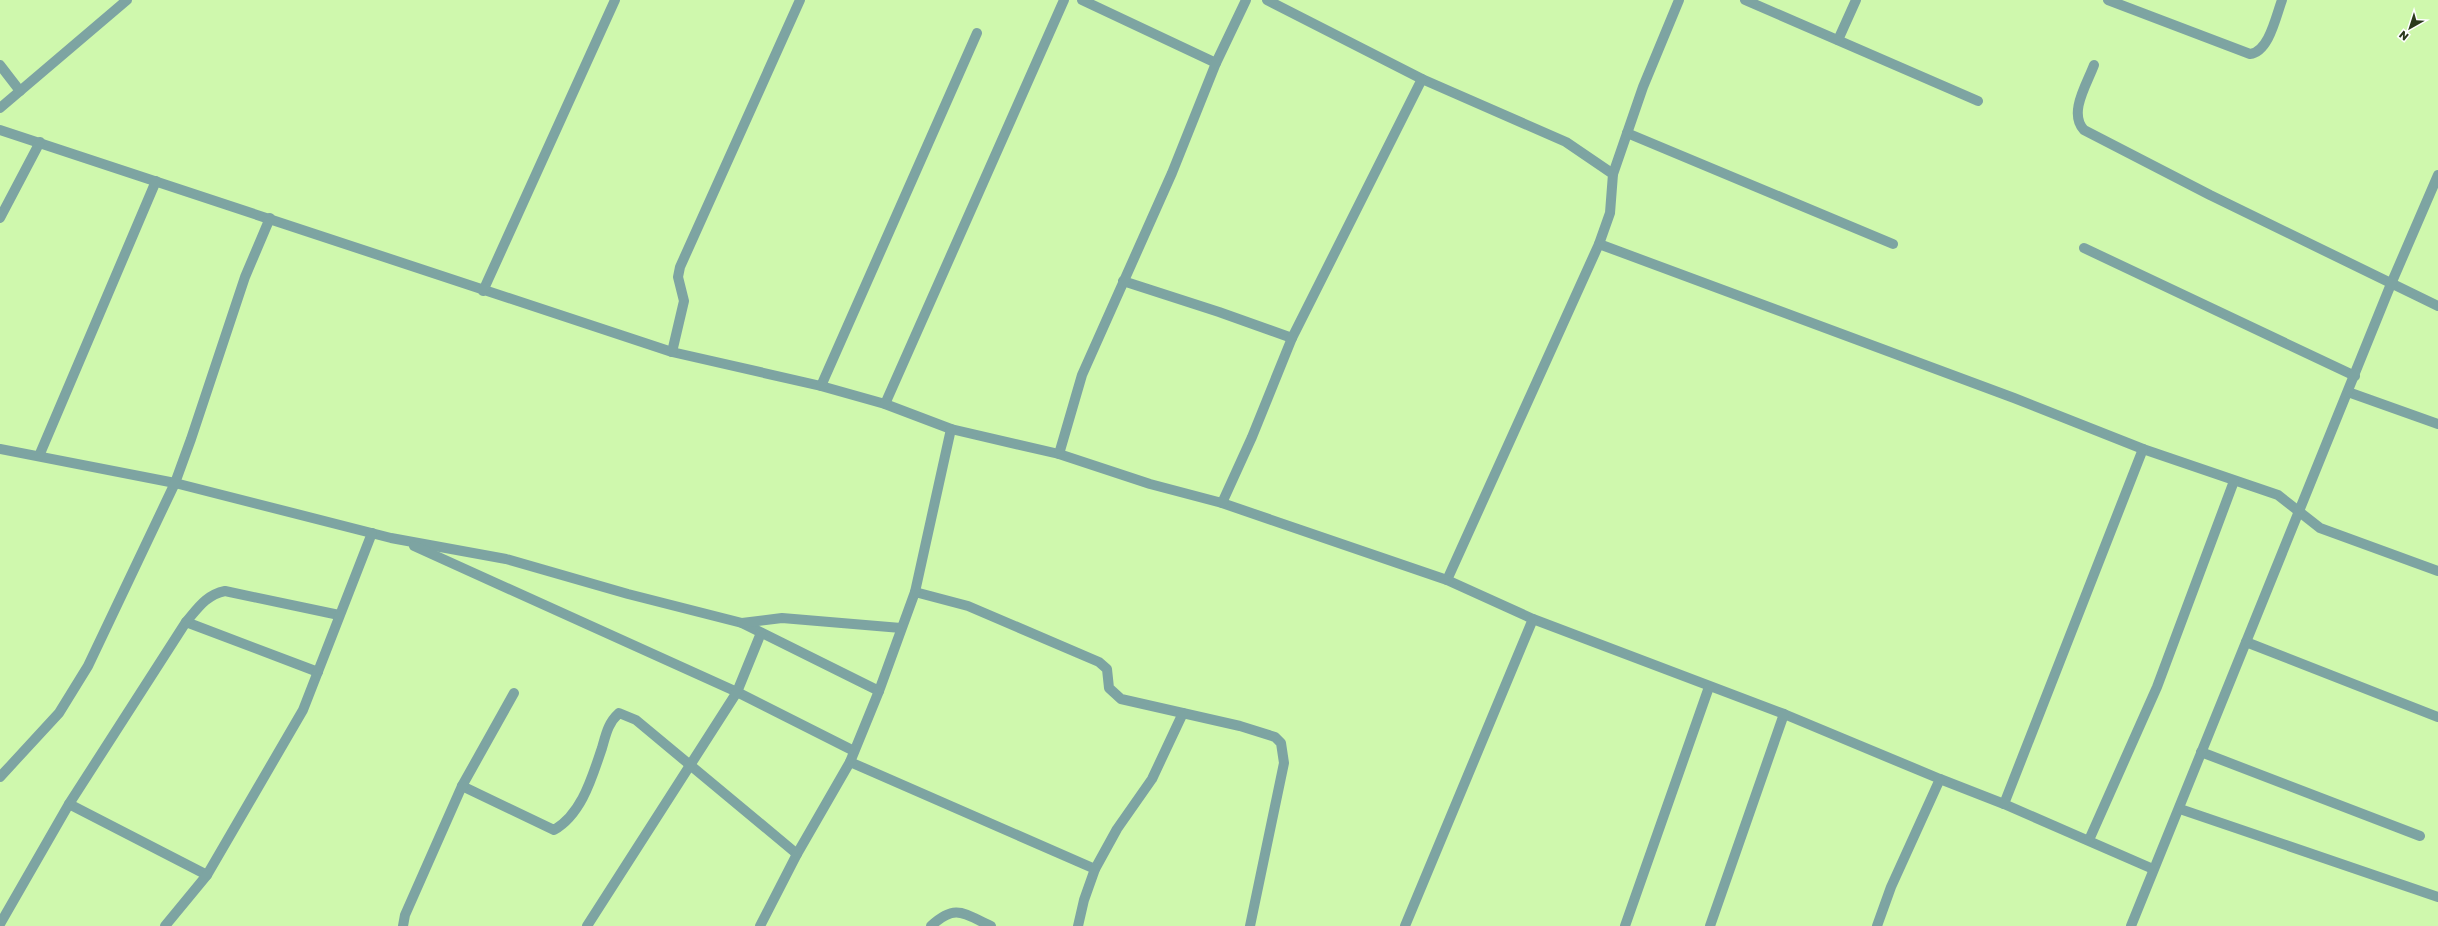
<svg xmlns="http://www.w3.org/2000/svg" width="2438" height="926" viewBox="0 0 2438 926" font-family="'Golos Text',sans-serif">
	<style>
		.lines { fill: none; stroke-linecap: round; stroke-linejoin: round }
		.minor { stroke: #7da4a2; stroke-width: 10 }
	</style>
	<rect width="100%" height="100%" fill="#cff8ad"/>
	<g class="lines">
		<g class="minor">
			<polyline points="1082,0 1216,63"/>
			<polyline points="1267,0 1422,79 1566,142 1613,174 1610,213 1599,244 1447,580"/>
			<polyline points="1745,0 1978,101"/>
			<path d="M2108 0 2250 54C2269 52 2276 16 2282 0"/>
			<polyline points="1838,40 1856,0"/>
			<polyline points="0,65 20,91"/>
			<path d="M2094 65C2087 84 2068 113 2084 130L2210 195 2438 306"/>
			<polyline points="0,108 127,0"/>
			<polyline points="0,130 672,352 821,386 885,404 951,429 1059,454 1150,484 1222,503 1447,580 1533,619 1784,714 1940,779 2004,804 2153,869"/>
			<polyline points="1627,133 1893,244"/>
			<polyline points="1613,174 1643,87 1679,0"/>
			<polyline points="0,218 40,142"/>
			<polyline points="1599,244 2014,398 2143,449 2278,495 2320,528 2438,571"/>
			<polyline points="2084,248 2355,376"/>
			<polyline points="1123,281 1219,312 1292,338"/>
			<polyline points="483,291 615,0"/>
			<polyline points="672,352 684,301 678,277 680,267 800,0"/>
			<polyline points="821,386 977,33"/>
			<polyline points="2348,392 2438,424"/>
			<polyline points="885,404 1064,0"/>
			<polyline points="0,449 175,483 391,538 506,559 628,594 742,623 879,691"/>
			<polyline points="1059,454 1082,375 1172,173 1216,63 1246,0"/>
			<polyline points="39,456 156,181"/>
			<polyline points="1222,503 1252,437 1292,338 1422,79"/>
			<polyline points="414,546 737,692 854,751"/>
			<polyline points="915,592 968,606 1099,662 1107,669 1109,688 1121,699 1240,726 1275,737 1281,743 1284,763 1250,926"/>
			<polyline points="186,622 318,672"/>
			<polyline points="742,623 782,618 901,628"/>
			<polyline points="2246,642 2438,717"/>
			<polyline points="2201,752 2420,836"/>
			<polyline points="850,762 1095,869"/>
			<polyline points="0,777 59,713 88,666 175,483 191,439 245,277 270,218"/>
			<path d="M462 786 554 830C582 814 592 777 602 748 606 734 608 723 619 713L636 720 797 854"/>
			<polyline points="69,804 207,875"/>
			<polyline points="2004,804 2143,449"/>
			<polyline points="2180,809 2438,897"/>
			<polyline points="2089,840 2157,687 2234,481"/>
			<path d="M0 924 69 804 186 622C198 608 206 595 225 591L339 615"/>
			<polyline points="165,926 207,875 303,710 372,533"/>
			<polyline points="403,926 405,915 462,786 514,693"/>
			<polyline points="587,926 737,692 761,633"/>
			<polyline points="760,926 797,854 850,762 879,691 915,592 951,429"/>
			<path d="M931 926C956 903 964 914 991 926"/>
			<polyline points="1078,926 1084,900 1095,869 1117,829 1152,779 1183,713"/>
			<polyline points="1405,926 1533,619"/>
			<polyline points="1625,926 1709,687"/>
			<polyline points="1710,926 1784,714"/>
			<polyline points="1877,926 1891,887 1940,779"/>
			<polyline points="2131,926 2391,284 2438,175"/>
		</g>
	</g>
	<g transform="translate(2410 28) rotate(219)" stroke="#ffffff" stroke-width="3" paint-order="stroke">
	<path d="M0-3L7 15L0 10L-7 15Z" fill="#2b3a1c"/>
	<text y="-6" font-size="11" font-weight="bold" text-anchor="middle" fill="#2b3a1c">N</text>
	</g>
</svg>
